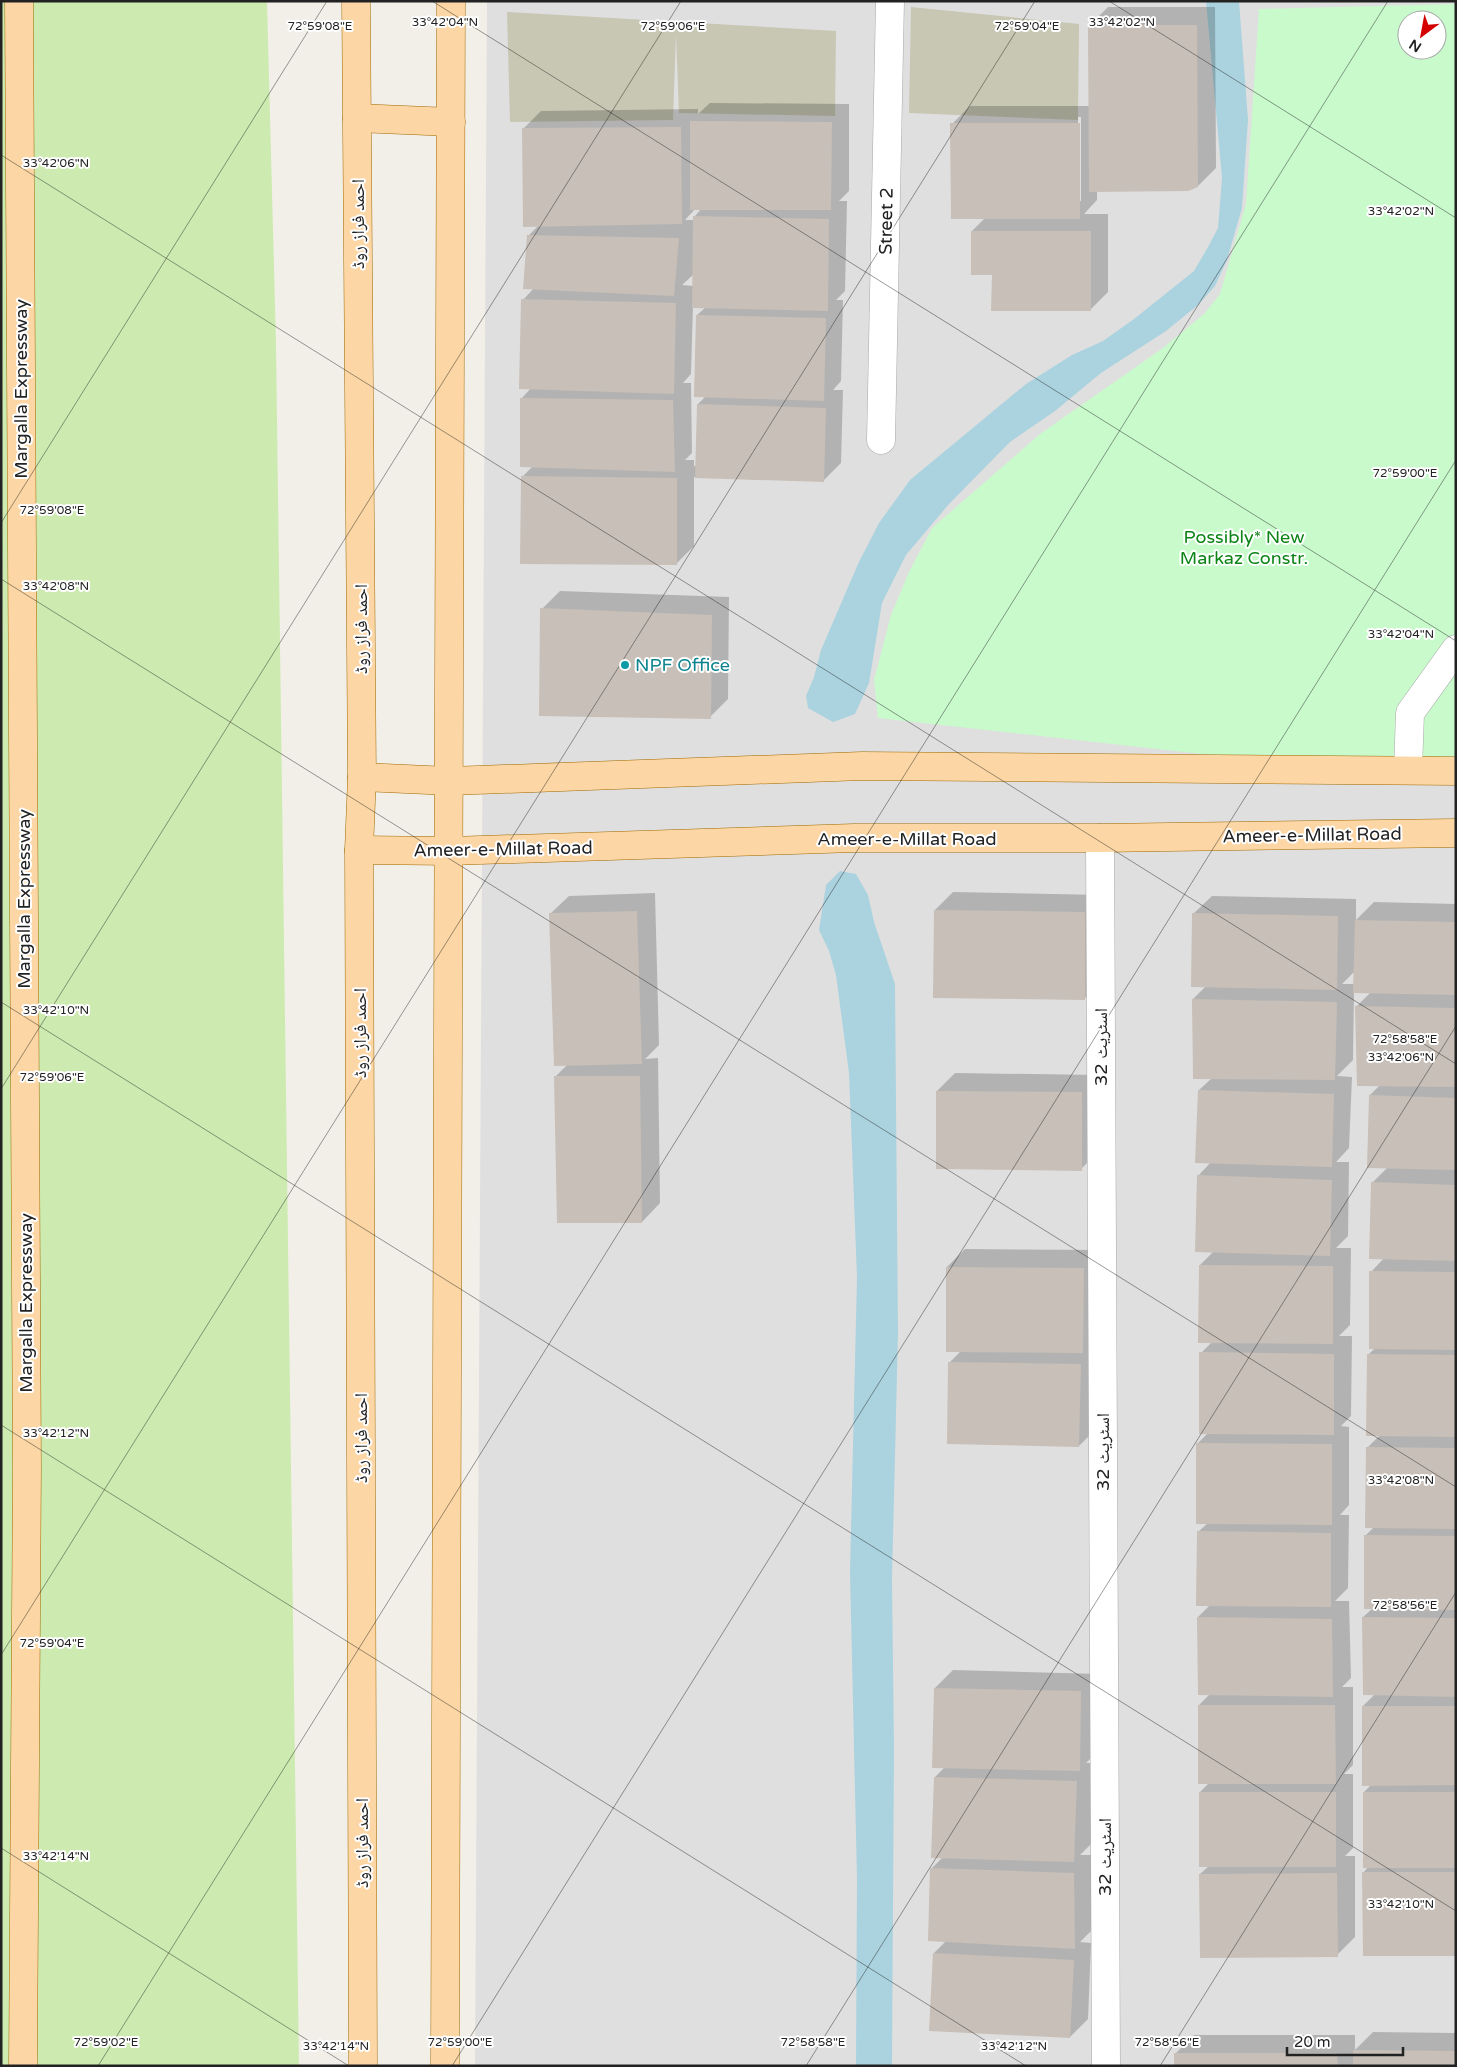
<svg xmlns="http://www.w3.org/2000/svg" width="1457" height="2067" viewBox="0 0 1457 2067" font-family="'Varela Round','Noto Naskh Arabic',sans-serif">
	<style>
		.residential { fill: #e0dfdf; fill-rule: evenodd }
		.construction { fill: #c7c7b4 }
		.grass { fill: #cdebb0 }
		.park { fill: #c8facc; fill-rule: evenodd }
		.water { fill: #aad3df }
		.shadow { fill: #0003; fill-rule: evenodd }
		.building { fill: #c7bfb8 }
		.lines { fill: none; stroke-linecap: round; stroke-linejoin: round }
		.minor-casing { stroke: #a9a9a9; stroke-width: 29 }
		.major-casing { stroke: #a06b00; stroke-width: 29 }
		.minor { stroke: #fff; stroke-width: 28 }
		.major { stroke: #fcd6a4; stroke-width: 28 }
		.ticks { fill: none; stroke: #222; stroke-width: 1; stroke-opacity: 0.45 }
		.culture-dot { fill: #0f9aa8; stroke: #fff; stroke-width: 2 }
		.labels { text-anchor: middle; stroke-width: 4; stroke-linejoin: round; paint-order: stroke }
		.street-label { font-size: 18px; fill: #222; stroke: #fff }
		.park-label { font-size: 18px; fill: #0c8416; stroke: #fff }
		.culture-label { font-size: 18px; fill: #0d838f; stroke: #fff; text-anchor: start }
		.ticks-label { font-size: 12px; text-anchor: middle; fill: #222; stroke: #fff; stroke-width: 4; stroke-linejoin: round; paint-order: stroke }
	</style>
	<rect width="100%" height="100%" fill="#f2efe9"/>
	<path class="residential" d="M487 1H1456V2066H475ZM1407 20H1437V50H1407Z"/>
	<g class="construction">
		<polygon points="911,7 1079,24 1078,120 909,113"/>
		<polygon points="507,12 836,31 835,116 679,113 676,34 673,120 510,122"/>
	</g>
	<polygon class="grass" points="1,1 267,1 276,343 299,2066 1,2066"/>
	<path class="park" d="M1456 4V764L1256 760 878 718 874 680 891 615 909 572 932 528 1040 434 1163 348 1204 314 1220 294 1246 204 1259 9ZM1407 20H1437V50H1407Z"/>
	<g class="water">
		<polygon points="1206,1 1239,1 1248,120 1242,208 1227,260 1215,286 1198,305 1166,331 1101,373 1055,411 1010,442 949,504 906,555 882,603 869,683 855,714 833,722 808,708 806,696 814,677 821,650 858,564 879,523 910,480 1026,384 1072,355 1103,341 1134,319 1194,271 1208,247 1218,228 1222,178"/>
		<polygon points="840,871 856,874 868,895 874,922 895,984 898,1333 892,1579 894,1749 892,2066 856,2066 857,1879 850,1572 857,1277 849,1073 836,975 829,951 819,930 826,885"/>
	</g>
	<g class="shadow">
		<path d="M1108 7H1215L1216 168 1198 186 1097 190V200L1084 214H1108V292L1090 310 993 273 972 231 986 217 952 124 970 106H1090V25ZM1078 117H1081V201H1078Z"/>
		<path d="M710 103 849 104V191L839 201H847L845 291 836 300H843L841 381 833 390H843L841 463 823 481 694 477V546L676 564 522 477 533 466 522 398 531 388 523 300 534 288 529 235 539 225 523 129 541 111 698 109V114ZM696 208H702L695 216V220H685ZM694 274V286L682 285ZM693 306 706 307 697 315 706 396 698 404 697 466H694V460H685L692 453 691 383H683L691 374Z"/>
		<polygon points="560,591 729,597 728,699 710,717 542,609"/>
		<polygon points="953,892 1103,895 1102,981 1084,999 935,910"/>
		<polygon points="655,893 659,1045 645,1059 658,1058 660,1203 642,1222 555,1077 568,1064 550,914 569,896"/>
		<path d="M1212 896 1356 899V920L1374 902 1456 904V1954L1363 1873 1369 1866 1364 1792 1372 1784 1363 1706 1375 1694 1363 1617 1373 1608 1366 1535 1374 1527 1367 1448 1380 1435 1368 1355 1375 1348 1371 1272 1384 1258 1372 1183 1388 1167 1370 1095 1380 1085 1356 1007 1371 992H1354L1353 1060 1337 1076 1352 1077 1349 1148 1336 1162H1349L1348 1236 1336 1248H1351L1350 1325 1339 1336H1352L1351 1416 1341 1426 1349 1427V1505L1340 1515H1349L1348 1588 1335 1601H1349L1351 1678 1342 1687H1353V1765L1344 1774H1353V1848L1345 1856H1355V1937L1337 1955 1200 1874 1209 1866 1200 1792 1209 1783 1199 1705 1210 1694 1198 1617 1210 1605 1198 1532 1208 1523 1198 1443 1208 1433 1201 1353 1212 1342 1200 1265 1214 1251 1198 1176 1211 1162 1199 1090 1212 1078 1193 999 1206 986 1193 914ZM1355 971 1354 984H1342Z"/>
		<polygon points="955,1073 1099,1075 1099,1151 1081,1169 937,1091"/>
		<polygon points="965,1249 1101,1250 1101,1333 1088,1346 1098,1347 1097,1428 1079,1446 949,1363 961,1351 947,1267"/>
		<polygon points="953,1670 1099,1674 1097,1752 1086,1763 1094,1763 1092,1843 1080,1855 1091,1855 1092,1930 1080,1942 1091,1943 1088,2019 1070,2037 934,1953 946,1941 932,1868 943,1857 935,1777 945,1767 935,1688"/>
		<polygon points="1373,2032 1456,2033 1456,2066 1176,2066 1176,2053 1194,2035 1355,2035 1355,2050"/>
	</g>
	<g class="building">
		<polygon points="1088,25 1197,25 1198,187 1188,191 1089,192"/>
		<polygon points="690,121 832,122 831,210 690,210"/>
		<polygon points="950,123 1080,123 1080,219 951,219"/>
		<polygon points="681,127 682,224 523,227 522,128"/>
		<polygon points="693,216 829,219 828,311 692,308"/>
		<polygon points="971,231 1091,231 1091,311 991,311 992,275 971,275"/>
		<polygon points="527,235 679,238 674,296 523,289"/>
		<polygon points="521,299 676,303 674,394 519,389"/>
		<polygon points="696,315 826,318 824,401 694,397"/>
		<polygon points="520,398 673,400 675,472 520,467"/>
		<polygon points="697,404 826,408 824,482 695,478"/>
		<polygon points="521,476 677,478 677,565 520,564"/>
		<polygon points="540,608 712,615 711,719 539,716"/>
		<polygon points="934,910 1085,912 1085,1000 933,998"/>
		<polygon points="637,911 642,1064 554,1066 549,913"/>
		<polygon points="1192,913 1338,916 1337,990 1191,987"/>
		<polygon points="1355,920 1456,922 1456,995 1353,993"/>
		<polygon points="1192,999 1337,1002 1335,1080 1193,1079"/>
		<polygon points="1355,1006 1456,1008 1456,1087 1357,1086"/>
		<polygon points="554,1076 640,1076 642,1223 557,1223"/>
		<polygon points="1198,1090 1334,1094 1332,1167 1195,1163"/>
		<polygon points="936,1091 1082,1092 1082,1171 936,1169"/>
		<polygon points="1369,1095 1456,1098 1456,1170 1367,1168"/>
		<polygon points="1197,1175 1332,1180 1330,1256 1195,1252"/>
		<polygon points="1371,1182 1456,1185 1456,1261 1369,1259"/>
		<polygon points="1199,1265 1333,1266 1333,1344 1198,1343"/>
		<polygon points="946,1267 1084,1268 1083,1353 946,1352"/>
		<polygon points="1369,1271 1456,1272 1456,1350 1369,1349"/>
		<polygon points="1199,1352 1334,1354 1334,1435 1199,1434"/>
		<polygon points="1367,1354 1456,1355 1456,1437 1366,1436"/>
		<polygon points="948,1362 1081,1364 1079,1447 947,1444"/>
		<polygon points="1196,1443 1332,1444 1332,1525 1196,1524"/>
		<polygon points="1366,1447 1456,1448 1456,1529 1365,1528"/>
		<polygon points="1197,1531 1331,1533 1331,1607 1196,1606"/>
		<polygon points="1364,1535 1456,1536 1456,1610 1364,1609"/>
		<polygon points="1197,1617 1332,1619 1333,1697 1198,1695"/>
		<polygon points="1362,1617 1456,1618 1456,1697 1363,1695"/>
		<polygon points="934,1688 1081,1691 1080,1771 932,1768"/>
		<polygon points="1198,1705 1335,1705 1336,1784 1198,1784"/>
		<polygon points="1362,1706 1456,1706 1456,1785 1362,1786"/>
		<polygon points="934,1777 1077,1781 1074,1862 931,1858"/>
		<rect x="1199" y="1792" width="137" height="75"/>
		<rect x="1363" y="1792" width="93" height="76"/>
		<polygon points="930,1868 1074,1873 1075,1949 928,1941"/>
		<polygon points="1362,1872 1456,1872 1456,1956 1363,1956"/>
		<polygon points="1337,1873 1338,1957 1200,1958 1199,1874"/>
		<polygon points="933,1953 1074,1960 1070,2038 929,2031"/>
		<polygon points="1353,2050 1456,2051 1456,2066 1353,2066"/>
		<polygon points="1174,2053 1337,2053 1338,2066 1174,2066"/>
	</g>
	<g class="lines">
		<defs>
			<g id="minor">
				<polyline points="881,440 890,1"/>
				<polyline points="1408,770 1410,713 1456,649"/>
				<polyline points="1100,838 1106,2066"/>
			</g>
			<g id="major">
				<polyline points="19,1 27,1467 23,2066"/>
				<polyline points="356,1 362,777 359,850 363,2066"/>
				<polyline points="357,118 451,122"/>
				<polyline points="362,777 450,781 862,766 1456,771"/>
				<polyline points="359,850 450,851 854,838 1100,838 1456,833"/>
				<polyline points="445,2066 451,1"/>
			</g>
		</defs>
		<use href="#minor" class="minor-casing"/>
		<use href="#major" class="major-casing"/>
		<use href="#minor" class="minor"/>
		<use href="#major" class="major"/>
	</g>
	<path class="ticks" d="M432 1 1456 641M1109 1 1456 218M1 155 1456 1064M1 523 327 1M1 579 1456 1487M1 1002 1456 1911M1 1089 681 1M1 1425 1026 2066M1 1655 1035 1M1 1848 349 2066M98 2066 1388 1M452 2066 1456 460M806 2066 1456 1026M1160 2066 1456 1592"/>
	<circle class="culture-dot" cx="625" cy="665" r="5"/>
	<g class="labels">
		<g class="street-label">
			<text transform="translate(886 221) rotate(-89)" y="6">Street 2</text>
			<text transform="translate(358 224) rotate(-90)" y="6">احمد فراز روڈ</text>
			<text transform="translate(21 389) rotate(-90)" y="6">Margalla Expressway</text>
			<text transform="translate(361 629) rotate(-90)" y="6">احمد فراز روڈ</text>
			<text transform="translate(1312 835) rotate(-1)" y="6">Ameer-e-Millat Road</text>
			<text x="907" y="845">Ameer-e-Millat Road</text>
			<text transform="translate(503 849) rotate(-1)" y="6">Ameer-e-Millat Road</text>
			<text transform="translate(24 899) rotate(-90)" y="6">Margalla Expressway</text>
			<text transform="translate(360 1033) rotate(-90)" y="6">احمد فراز روڈ</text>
			<text transform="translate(1101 1047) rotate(-90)" y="6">اسٹریٹ 32</text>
			<text transform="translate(26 1303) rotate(-90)" y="6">Margalla Expressway</text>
			<text transform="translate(361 1438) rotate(-90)" y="6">احمد فراز روڈ</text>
			<text transform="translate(1103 1452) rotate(-90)" y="6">اسٹریٹ 32</text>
			<text transform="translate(362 1843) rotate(-90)" y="6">احمد فراز روڈ</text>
			<text transform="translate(1105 1857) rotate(-90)" y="6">اسٹریٹ 32</text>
		</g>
		<g class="park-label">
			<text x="1244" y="543">Possibly* New<tspan x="1244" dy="21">Markaz Constr.</tspan></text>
		</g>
		<g class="culture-label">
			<text x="635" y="671">NPF Office</text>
		</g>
	</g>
	<g class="ticks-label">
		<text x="445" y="26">33°42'04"N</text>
		<text x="1122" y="26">33°42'02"N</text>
		<text x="320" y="30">72°59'08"E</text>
		<text x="673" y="30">72°59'06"E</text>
		<text x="1027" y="30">72°59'04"E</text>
		<text x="56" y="167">33°42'06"N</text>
		<text x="1401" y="215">33°42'02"N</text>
		<text x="1405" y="477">72°59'00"E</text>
		<text x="52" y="514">72°59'08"E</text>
		<text x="56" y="590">33°42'08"N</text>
		<text x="1401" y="638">33°42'04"N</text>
		<text x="56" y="1014">33°42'10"N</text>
		<text x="1405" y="1043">72°58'58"E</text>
		<text x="1401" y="1061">33°42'06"N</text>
		<text x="52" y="1081">72°59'06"E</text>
		<text x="56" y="1437">33°42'12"N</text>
		<text x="1401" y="1484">33°42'08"N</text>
		<text x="1405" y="1609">72°58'56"E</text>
		<text x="52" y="1647">72°59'04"E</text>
		<text x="56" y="1860">33°42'14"N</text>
		<text x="1401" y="1908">33°42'10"N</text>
		<text x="106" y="2046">72°59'02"E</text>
		<text x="460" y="2046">72°59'00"E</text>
		<text x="813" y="2046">72°58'58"E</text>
		<text x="1167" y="2046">72°58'56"E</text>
		<text x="336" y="2050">33°42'14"N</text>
		<text x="1014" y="2050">33°42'12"N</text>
	</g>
	<rect width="1457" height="2067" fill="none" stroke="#222222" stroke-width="5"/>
	<g transform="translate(1422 35) rotate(212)"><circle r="24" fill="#ffffff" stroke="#a7a7a7"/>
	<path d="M0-4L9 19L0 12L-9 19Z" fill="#d40000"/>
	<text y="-8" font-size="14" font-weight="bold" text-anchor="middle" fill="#222222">N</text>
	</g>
	<path d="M1287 2047v8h116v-8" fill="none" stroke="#222222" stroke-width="2.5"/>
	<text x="1294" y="2047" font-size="15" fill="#222222" stroke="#ffffff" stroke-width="4" paint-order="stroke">20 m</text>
</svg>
